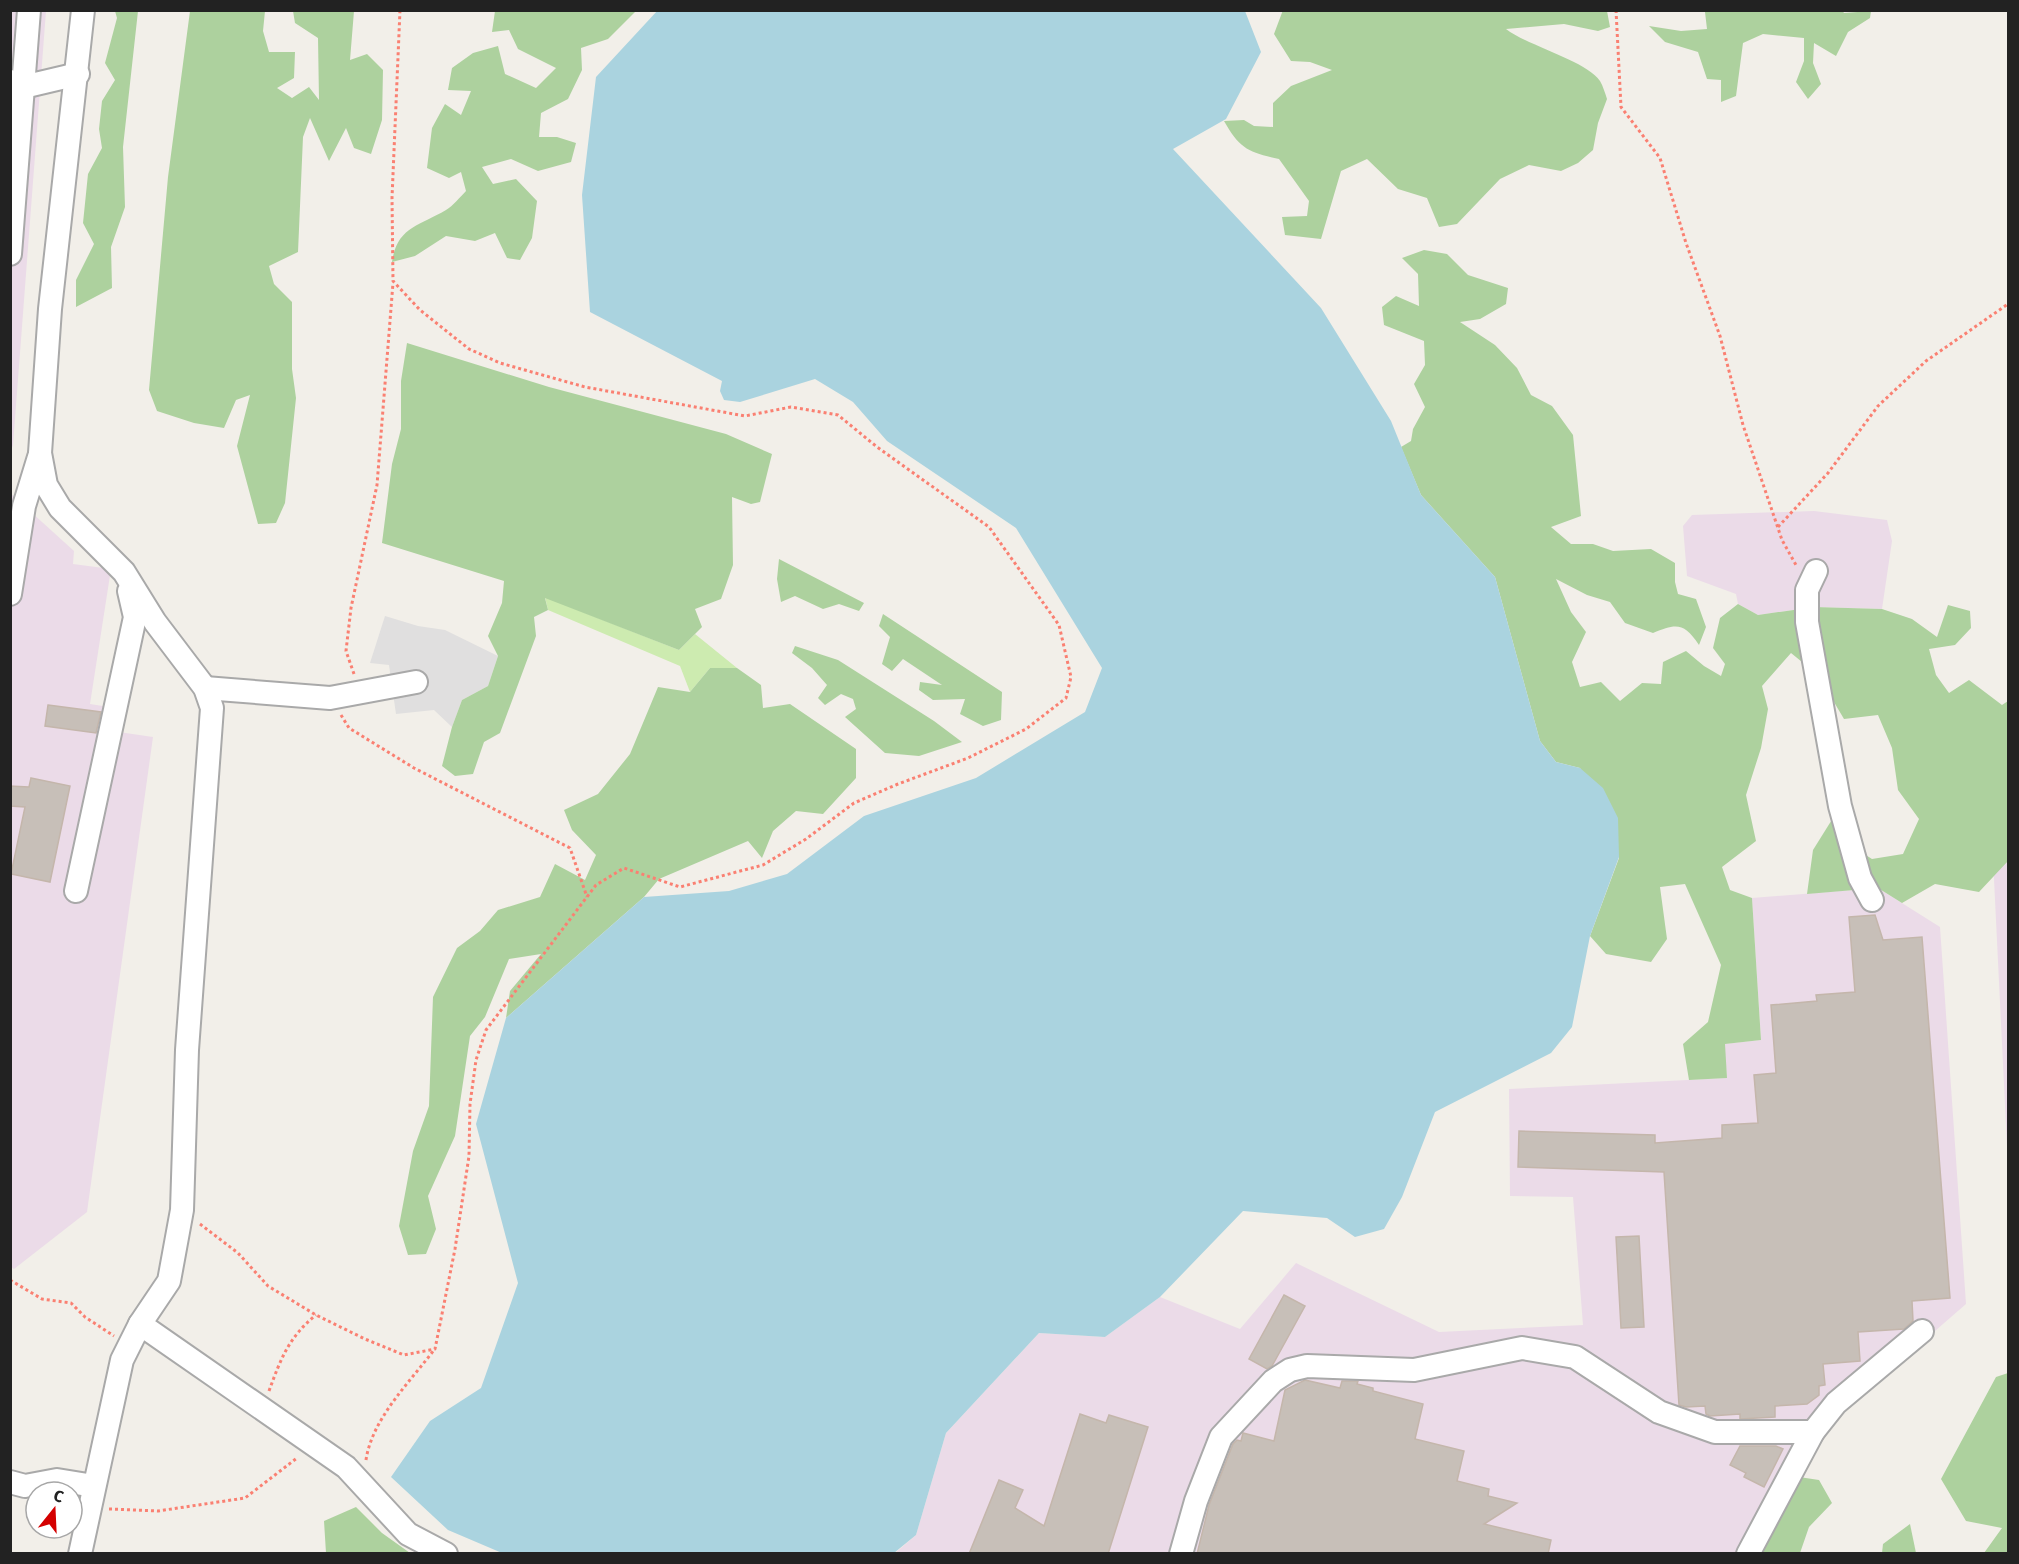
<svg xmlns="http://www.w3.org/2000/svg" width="2019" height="1564" viewBox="0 0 2019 1564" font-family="'Fira Sans',sans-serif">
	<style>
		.residential { fill: #e0dfdf }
		.industrial { fill: #ebdbe8 }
		.grass { fill: #cdebb0 }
		.forest { fill: #add19e }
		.water { fill: #aad3df }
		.building { fill: #c7bfb8; stroke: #c4b6ab; stroke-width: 1.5 }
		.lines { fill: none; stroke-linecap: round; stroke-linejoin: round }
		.minor-casing { stroke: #a9a9a9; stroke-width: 26 }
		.path { stroke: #fa8072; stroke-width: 3; stroke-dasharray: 3 3; stroke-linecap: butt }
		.minor { stroke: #fff; stroke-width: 22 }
	</style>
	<rect width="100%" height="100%" fill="#f2efe9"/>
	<polygon class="residential" points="385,616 418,626 445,630 498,656 488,686 462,700 452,727 434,710 396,714 389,665 370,663"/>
	<g class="industrial">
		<polygon points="11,11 46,11 13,445 11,451"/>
		<polygon points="10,493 74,551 73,564 111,569 90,704 109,707 105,730 153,737 87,1212 14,1269 10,1266"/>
		<polygon points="1814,511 1887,520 1892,541 1882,609 1814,607 1758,615 1738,604 1736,594 1687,576 1683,526 1692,515"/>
		<polygon points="2008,720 2008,1167 1987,735"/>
		<polygon points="1878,888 1940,927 1966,1304 1827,1425 1757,1553 894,1554 916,1535 946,1433 1039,1333 1105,1337 1160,1297 1240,1329 1296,1263 1439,1332 1583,1325 1573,1197 1510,1196 1509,1089 1727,1078 1724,1044 1761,1040 1752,898"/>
	</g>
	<polygon class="grass" points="545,597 679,650 695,634 737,668 710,668 690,692 680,666 548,610"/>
	<g class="forest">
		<path d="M1283 10 1607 11 1610 27 1598 31 1564 24 1506 29C1528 46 1587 61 1600 81 1603 86 1605 93 1607 99L1598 123 1593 150 1578 163 1561 171 1529 165 1500 179 1457 224 1439 227 1427 198 1398 189 1367 159 1341 171 1321 239 1285 235 1282 217 1307 216 1309 201 1279 159C1248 152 1240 149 1224 121L1244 120 1254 126 1273 127V103L1291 86 1332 70 1310 62 1291 61 1274 34Z"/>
		<polygon points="1842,10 1844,13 1871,11 1870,18 1848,32 1836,56 1814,43 1813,63 1821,84 1808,99 1796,82 1804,61 1804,38 1763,34 1743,43 1736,96 1721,102 1721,80 1707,79 1698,52 1665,42 1649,26 1681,31 1707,29 1705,12 1655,11"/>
		<polygon points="115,11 138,11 123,147 125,207 111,247 112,288 76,307 76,280 94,244 83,223 88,174 102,148 99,129 102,101 115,80 105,63 117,18"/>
		<polygon points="190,11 265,11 263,31 269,52 295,52 294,78 277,88 292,98 309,87 319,100 318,38 295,23 293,11 354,11 350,60 367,54 383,70 382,120 371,154 354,148 346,128 329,161 310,118 303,137 298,252 269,266 274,284 292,302 292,369 296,398 285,503 276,523 258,524 237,446 250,395 236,400 224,428 194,423 157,411 149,390 168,177"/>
		<path d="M495 11H636L608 39 581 48 582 70 568 99 541 113 539 137H557L576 143 571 162 538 171 511 159 482 167 493 184 516 179 537 201 532 238 520 260 507 258 495 233 475 241 446 236 415 256 392 262C397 227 419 226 446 210 453 206 460 197 466 191L461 172 449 178 427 168 432 128 445 104 461 115 471 91 448 90 452 68 473 53 498 46 505 74 536 88 556 68 518 49 509 30 492 32Z"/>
		<path d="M1424 250 1447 254 1468 275 1508 288 1506 304 1480 319 1460 322 1495 345 1517 368 1531 395 1552 406 1573 435 1581 516 1551 527 1571 544H1593L1613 551 1651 549 1675 563V582L1678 594 1696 599 1706 627 1699 645C1684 623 1677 623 1653 633L1625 623 1610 602 1587 595 1556 579 1571 612 1586 632 1572 662 1580 687 1601 682 1620 701 1642 683 1661 684 1663 662 1686 651 1704 666 1721 676 1725 664 1713 648 1720 618 1738 604 1758 615 1814 607 1882 609 1912 619 1937 637 1948 605 1970 611 1971 628 1955 645 1929 649 1936 675 1949 693 1969 680 2002 705 2008 701V861L1979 892 1935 884 1902 903 1878 888 1807 894 1813 850 1833 818 1850 845 1872 859 1903 854 1919 819 1898 790 1892 748 1878 715 1844 719 1818 675 1791 653 1762 686 1768 709 1761 748 1746 795 1756 841 1722 867 1730 890 1752 898 1761 1040 1725 1044 1727 1078 1689 1080 1683 1044 1708 1022 1721 965 1685 884 1660 887 1667 939 1651 962 1606 954 1590 936 1619 858 1580 768 1556 762 1540 741 1495 577 1421 495 1401 447 1411 441 1413 429 1425 407 1414 384 1425 365 1424 341 1384 325 1382 307 1396 296 1419 306 1418 274 1402 258Z"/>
		<polygon points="407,343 549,387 726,434 772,454 760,502 751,504 732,497 733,565 721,599 695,609 702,627 679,650 545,598 548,610 534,617 536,636 500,733 484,742 473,774 455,776 442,766 452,727 462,700 488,686 498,656 488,636 502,603 504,581 382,543 392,464 401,429 401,381"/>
		<polygon points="779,559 864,603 859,611 839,604 823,609 795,596 781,602 777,579"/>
		<polygon points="883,614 1002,692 1001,720 983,726 960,714 965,699 933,700 919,690 920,682 942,685 903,659 892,671 882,664 890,637 879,626"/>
		<polygon points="795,646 838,660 934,721 962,742 919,756 885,753 845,717 856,709 853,699 841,694 825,705 818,698 827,685 812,668 792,653"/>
		<polygon points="710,668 737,668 761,685 763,708 790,704 856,749 856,778 823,814 796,811 773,831 762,858 748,841 659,879 644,897 506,1018 510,991 541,954 509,959 485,1017 470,1036 455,1136 428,1196 436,1229 426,1254 408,1255 399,1226 413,1151 429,1106 433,997 457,948 480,931 498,910 540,897 555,864 585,880 596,855 572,830 564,810 598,794 630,754 658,687 690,692"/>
		<polygon points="2008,1373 2008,1553 1984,1553 2002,1528 1966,1521 1941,1479 1996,1377"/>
		<polygon points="1799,1477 1819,1480 1832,1503 1809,1527 1800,1553 1757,1554"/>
		<polygon points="356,1507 382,1533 410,1553 326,1553 324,1521"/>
		<polygon points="1910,1524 1916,1553 1882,1553 1883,1544"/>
	</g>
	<polygon class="water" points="658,10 1245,11 1261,52 1226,119 1173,149 1321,308 1391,421 1421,495 1495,577 1540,741 1556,762 1580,768 1603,788 1618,818 1619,857 1590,936 1572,1027 1551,1053 1435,1112 1402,1197 1384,1229 1355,1237 1327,1218 1243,1211 1160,1297 1105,1337 1039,1333 946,1433 916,1535 894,1553 502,1553 448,1530 391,1477 430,1421 481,1388 518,1283 476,1124 506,1018 644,897 729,891 787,874 864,816 976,778 1085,712 1102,668 1016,528 887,441 853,402 815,379 740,402 724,400 720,391 722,381 590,312 582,195 596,77"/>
	<g class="building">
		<polygon points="48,705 101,712 96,733 45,726"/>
		<polygon points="31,778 70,786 50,882 11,874 25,807 10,806 10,786 29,787"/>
		<polygon points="1875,915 1883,940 1922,937 1950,1298 1912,1301 1913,1321 1904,1329 1858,1332 1860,1361 1823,1364 1825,1385 1819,1386 1819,1395 1807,1404 1775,1406 1775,1417 1740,1419 1740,1414 1710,1416 1706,1414 1705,1406 1686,1407 1679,1405 1664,1172 1518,1167 1519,1131 1655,1135 1655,1143 1722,1138 1722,1125 1758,1123 1754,1075 1776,1073 1771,1005 1817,1001 1816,995 1855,992 1849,917"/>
		<polygon points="1639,1236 1644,1327 1621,1328 1616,1237"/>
		<polygon points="1284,1295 1305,1306 1272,1366 1267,1369 1249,1359"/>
		<polygon points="1305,1380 1340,1388 1342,1381 1358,1381 1357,1384 1373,1388 1373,1391 1423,1404 1415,1439 1464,1451 1457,1481 1489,1489 1488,1496 1517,1503 1484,1524 1551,1540 1548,1554 1197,1554 1209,1505 1233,1444 1237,1440 1241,1441 1243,1433 1274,1441 1285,1390"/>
		<polygon points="1080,1414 1106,1423 1109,1415 1148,1427 1108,1554 969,1554 999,1480 1023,1490 1015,1508 1044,1526"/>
		<polygon points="1740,1446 1776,1446 1783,1449 1764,1487 1744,1477 1746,1473 1730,1465"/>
	</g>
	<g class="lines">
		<defs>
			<g id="minor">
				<polyline points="29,10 23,87 78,74"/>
				<polyline points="10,81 23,87 10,254"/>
				<polyline points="1816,571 1807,590 1807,622 1840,806 1860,878 1872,900"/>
				<polyline points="10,594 24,506 39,457"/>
				<polyline points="205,688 330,698 416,682"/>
				<polyline points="76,891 135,617 129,591"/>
				<polyline points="140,1324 346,1467 408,1534 446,1554"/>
				<polyline points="10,1482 25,1486 57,1480 94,1486"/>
				<polyline points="80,1554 122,1360 140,1324 169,1281 182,1210 187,1050 212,708 205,688 155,622 124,572 60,508 46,485 40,453 50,309 83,10"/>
				<polyline points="1181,1554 1196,1501 1221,1437 1273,1381 1290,1370 1307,1366 1414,1370 1522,1348 1575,1357 1659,1412 1715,1432 1813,1432"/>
				<polyline points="1748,1554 1813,1432 1836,1403 1922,1331"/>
			</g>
		</defs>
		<use href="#minor" class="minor-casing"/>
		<g class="path">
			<polyline points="1616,10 1621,107 1660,158 1686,243 1720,336 1743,425 1782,540 1796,565"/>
			<polyline points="1778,527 1828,473 1878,406 1926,361 2008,304"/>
			<polyline points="354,674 346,651 351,608 377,485 393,283"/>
			<polyline points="341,715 349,728 414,768 570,848 587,897"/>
			<polyline points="200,1224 238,1253 268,1286 316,1315 365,1339 404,1355 435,1349 455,1249 469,1156 470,1104 476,1060 486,1030 596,885 624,868 680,887 763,865 806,839 854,803 898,784 968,758 1026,729 1066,698 1071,677 1059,625 989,527 877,447 838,415 791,407 745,416 585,387 500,363 469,349 420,310 393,281 392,198 400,10"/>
			<polyline points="10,1280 42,1299 71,1303 85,1317 114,1336"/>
			<path d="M269 1391C281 1358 289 1337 316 1315"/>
			<path d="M366 1460C372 1419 409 1383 434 1350"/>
			<polyline points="109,1509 158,1511 245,1498 297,1458"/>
		</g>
		<use href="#minor" class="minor"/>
	</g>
	<rect width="2019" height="1564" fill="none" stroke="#222222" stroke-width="24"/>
	<g transform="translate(54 1510) rotate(18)"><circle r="28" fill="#ffffff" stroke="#a7a7a7" stroke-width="1.5"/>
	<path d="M0-4.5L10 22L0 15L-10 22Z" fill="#d40000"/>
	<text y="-9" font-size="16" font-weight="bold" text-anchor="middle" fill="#222222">С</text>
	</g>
</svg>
